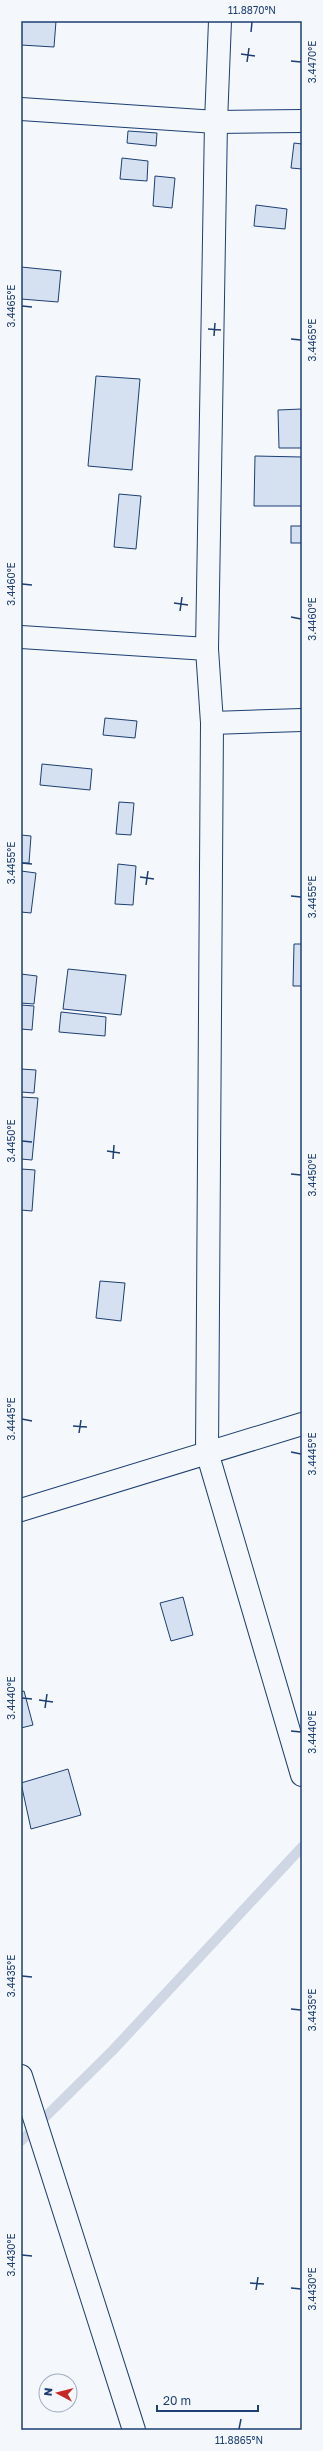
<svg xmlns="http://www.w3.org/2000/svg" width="323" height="2451" viewBox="0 0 323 2451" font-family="'Golos Text',sans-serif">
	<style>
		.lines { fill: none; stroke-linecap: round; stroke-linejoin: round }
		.stream { stroke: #cfd7e4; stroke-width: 10 }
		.building { fill: #d5e0f0; stroke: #1d3f73 }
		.minor-casing { stroke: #1d3f73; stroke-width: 24 }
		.secondary-casing { stroke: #1d3f73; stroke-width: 24 }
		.minor { stroke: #f4f7fb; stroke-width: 22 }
		.secondary { stroke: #f4f7fb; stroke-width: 22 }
		.ticks { fill: none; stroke: #1d3f73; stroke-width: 1.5 }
		.neatline { fill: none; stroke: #1d3f73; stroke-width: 1.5 }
		.ticks-label { font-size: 10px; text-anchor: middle; fill: #1d3f73 }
	</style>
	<rect width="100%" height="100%" fill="#f4f7fb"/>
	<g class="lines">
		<polyline class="stream" points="21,2141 113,2050 302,1847"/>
	</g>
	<g class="building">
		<polygon points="21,21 56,21 54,47 21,45"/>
		<polygon points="128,131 157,133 156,146 127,143"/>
		<polygon points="294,143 302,144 302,169 291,168"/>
		<polygon points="122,158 148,161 147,181 120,179"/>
		<polygon points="155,176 175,178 172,208 153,206"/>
		<polygon points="256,205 287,209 285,229 254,226"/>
		<polygon points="21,267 61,271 58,302 21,299"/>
		<polygon points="96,376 140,379 132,470 88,466"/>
		<polygon points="302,409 302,448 279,448 278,410"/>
		<polygon points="255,456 302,457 302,506 254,506"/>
		<polygon points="119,494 141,496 136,549 114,547"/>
		<rect x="291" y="526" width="11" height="17"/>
		<polygon points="105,718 137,721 135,738 103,735"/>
		<polygon points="42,764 92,769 90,790 40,785"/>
		<polygon points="119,802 134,803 131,835 116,834"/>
		<polygon points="21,835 31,836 29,863 21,863"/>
		<polygon points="118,864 136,866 133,905 115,904"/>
		<polygon points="21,871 36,873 31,913 21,912"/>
		<polygon points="294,944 302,944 302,986 293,986"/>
		<polygon points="68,969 126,975 121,1015 63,1009"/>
		<polygon points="21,974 37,976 34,1004 21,1003"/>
		<polygon points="21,1005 34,1006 32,1030 21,1029"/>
		<polygon points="61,1012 106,1017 105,1036 59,1032"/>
		<polygon points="21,1069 36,1070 34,1093 21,1092"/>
		<polygon points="21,1097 38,1098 32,1160 21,1159"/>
		<polygon points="21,1169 35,1170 32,1211 21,1210"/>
		<polygon points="100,1281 125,1283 121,1321 96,1318"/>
		<polygon points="183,1597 193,1635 171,1641 160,1603"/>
		<polygon points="24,1691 33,1725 21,1728 21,1692"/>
		<polygon points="68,1769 81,1815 31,1829 21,1783"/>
	</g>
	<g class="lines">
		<defs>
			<g id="minor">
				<polyline points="220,21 216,122 207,649 212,723 207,1452 302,1775"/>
				<polyline points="21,109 216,122 302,121"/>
				<polyline points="21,637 207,649"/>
				<polyline points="212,723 302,720"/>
				<polyline points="21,2076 134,2430"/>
			</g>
			<polyline id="secondary" points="21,1510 302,1424"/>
		</defs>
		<use href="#minor" class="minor-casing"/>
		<use href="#secondary" class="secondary-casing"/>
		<use href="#minor" class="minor"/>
		<use href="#secondary" class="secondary"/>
	</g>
	<path class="ticks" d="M251 32 252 22M241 54 255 56M291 61 301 62M247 62 249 48M22 306 32 307M208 329 221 330M214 336 215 323M291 339 301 340M22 584 32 585M174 603 188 605M180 611 182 597M291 617 301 619M22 863 32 864M140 877 154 879M146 885 148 871M291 896 301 897M22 1141 32 1142M107 1151 120 1153M113 1159 114 1145M291 1174 301 1175M22 1419 32 1421M73 1426 87 1427M79 1433 81 1420M291 1452 301 1454M22 1698 32 1699M39 1700 53 1702M45 1708 47 1694M291 1731 301 1732M22 1976 32 1977M291 2009 301 2010M22 2255 32 2256M250 2283 264 2284M291 2288 301 2289M256 2290 258 2277M239 2429 241 2419"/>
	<rect width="323" height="2451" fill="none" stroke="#f4f7fb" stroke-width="44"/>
	<g transform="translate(58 2393) rotate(277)"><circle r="19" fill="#f4f7fb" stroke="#9eadc5"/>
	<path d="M0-3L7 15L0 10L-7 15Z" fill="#c62828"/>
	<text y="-6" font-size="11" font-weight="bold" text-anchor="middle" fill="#1d3f73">N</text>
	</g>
	<path d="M157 2405v6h101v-6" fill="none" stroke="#1d3f73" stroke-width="2"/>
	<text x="163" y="2405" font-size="12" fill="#1d3f73" stroke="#f4f7fb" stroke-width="3" paint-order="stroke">20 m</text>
	<rect x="22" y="22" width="279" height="2407" class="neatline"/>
	<g class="ticks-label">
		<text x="252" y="14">11.8870°N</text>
		<text transform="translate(312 62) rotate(-90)" y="4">3.4470°E</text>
		<text transform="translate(11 306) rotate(-90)" y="4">3.4465°E</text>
		<text transform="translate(312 340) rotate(-90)" y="4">3.4465°E</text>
		<text transform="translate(11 584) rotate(-90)" y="4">3.4460°E</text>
		<text transform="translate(312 619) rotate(-90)" y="4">3.4460°E</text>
		<text transform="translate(11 863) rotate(-90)" y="4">3.4455°E</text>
		<text transform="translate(312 897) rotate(-90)" y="4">3.4455°E</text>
		<text transform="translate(11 1141) rotate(-90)" y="4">3.4450°E</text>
		<text transform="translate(312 1175) rotate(-90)" y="4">3.4450°E</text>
		<text transform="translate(11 1419) rotate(-90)" y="4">3.4445°E</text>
		<text transform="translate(312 1454) rotate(-90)" y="4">3.4445°E</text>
		<text transform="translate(11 1698) rotate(-90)" y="4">3.4440°E</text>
		<text transform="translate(312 1732) rotate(-90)" y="4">3.4440°E</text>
		<text transform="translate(11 1976) rotate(-90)" y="4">3.4435°E</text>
		<text transform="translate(312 2010) rotate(-90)" y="4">3.4435°E</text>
		<text transform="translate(11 2255) rotate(-90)" y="4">3.4430°E</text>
		<text transform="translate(312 2289) rotate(-90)" y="4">3.4430°E</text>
		<text x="239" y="2444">11.8865°N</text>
	</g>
</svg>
